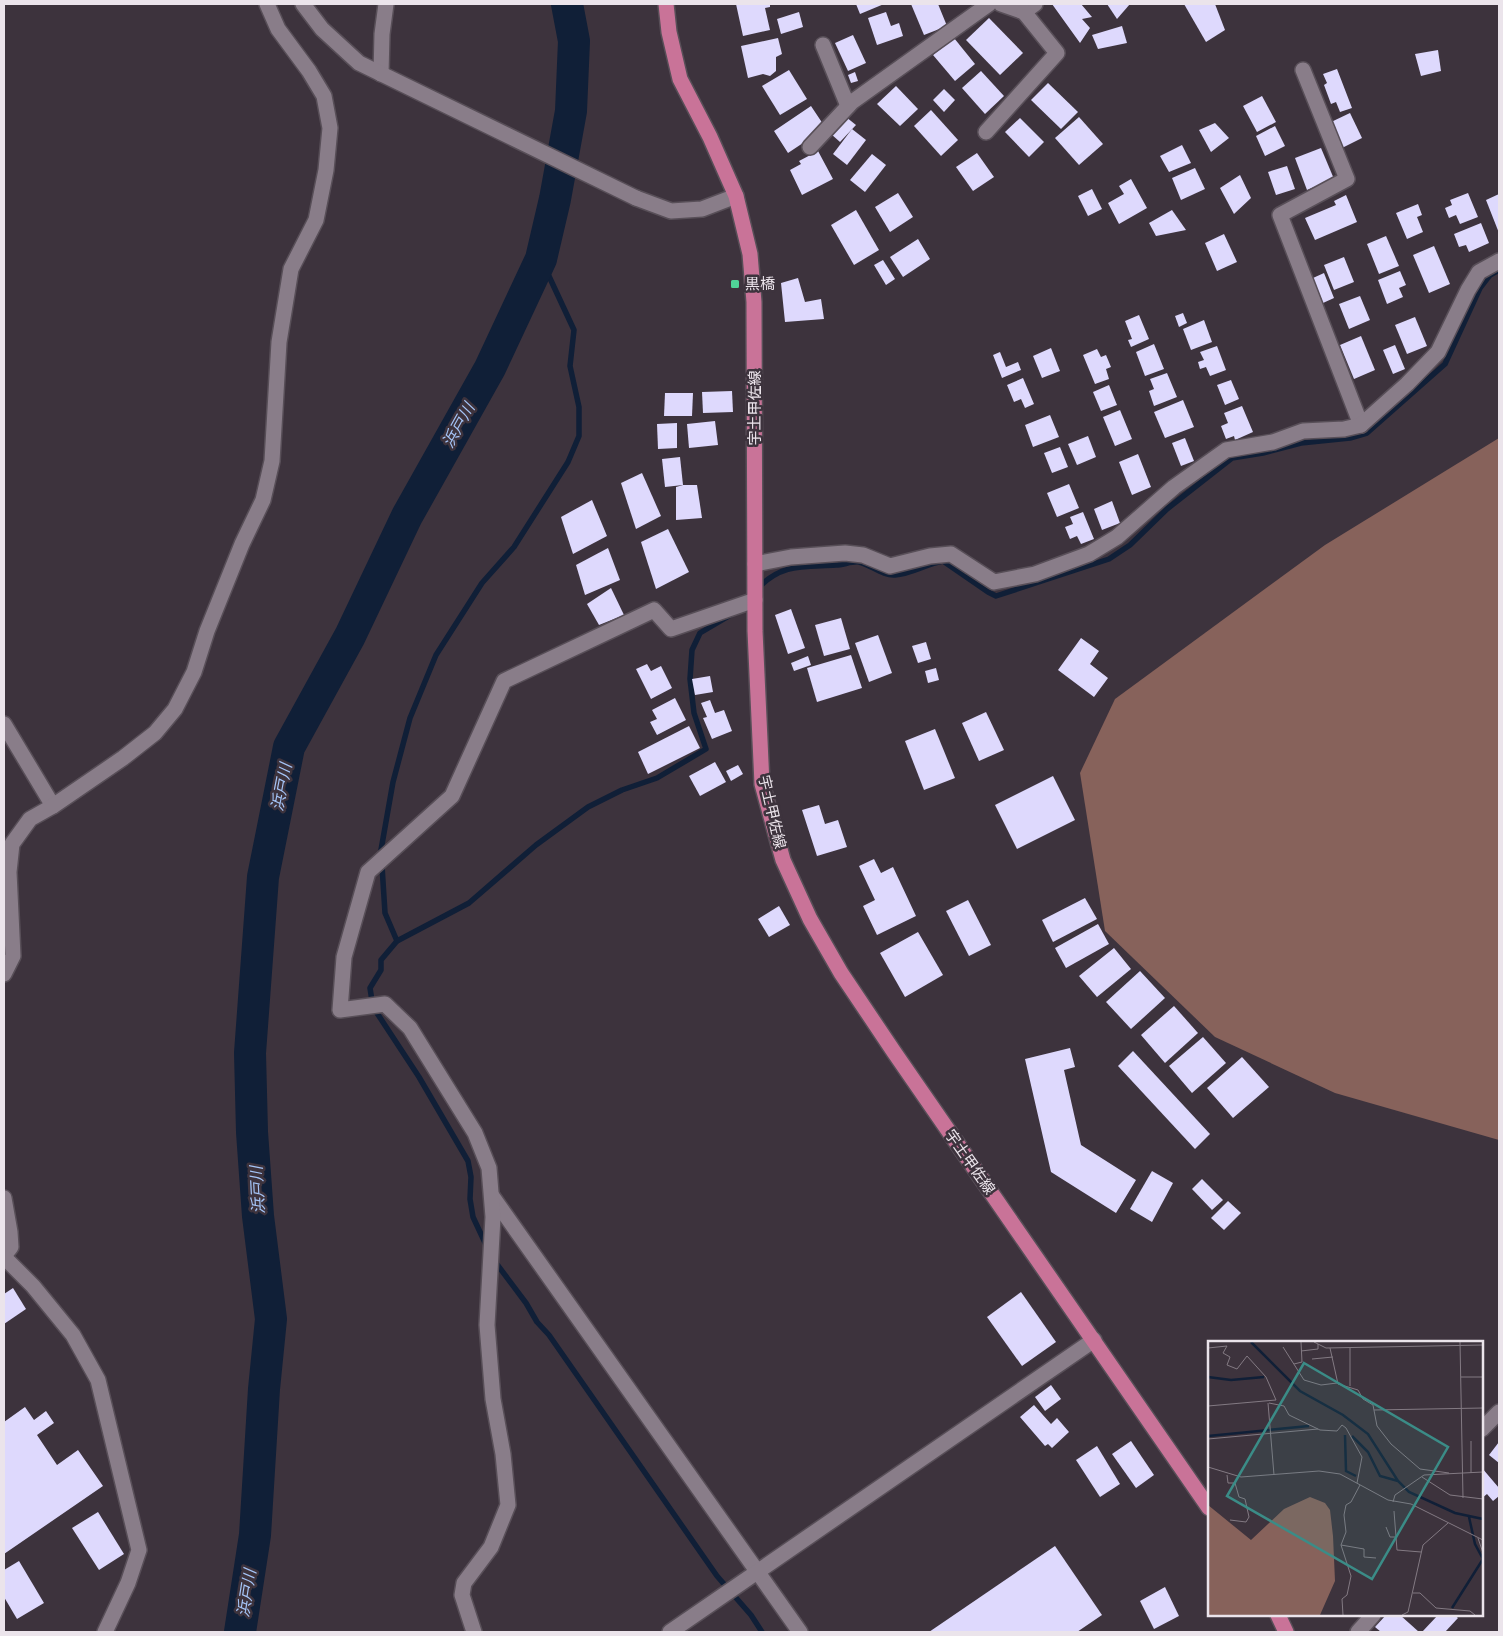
<svg xmlns="http://www.w3.org/2000/svg" width="1503" height="1636" viewBox="0 0 1503 1636" font-family="'Archivo Narrow','Noto Sans JP',sans-serif">
	<style>
		.forest { fill: #87625b }
		.lines { fill: none; stroke-linecap: round; stroke-linejoin: round }
		.stream { stroke: #101f37; stroke-width: 5.5 }
		.river { stroke: #101f37; stroke-width: 32 }
		.building { fill: #ded9fd }
		.street-casing { stroke: #584f58; stroke-width: 18 }
		.secondary-casing { stroke: #584f58; stroke-width: 18 }
		.primary-casing { stroke: #584f58; stroke-width: 18 }
		.street { stroke: #897d89; stroke-width: 15 }
		.secondary { stroke: #897d89; stroke-width: 15 }
		.primary { stroke: #c97398; stroke-width: 15 }
		.poi-dot { fill: #50d398; stroke: #3d333d; stroke-width: 2 }
		.labels { text-anchor: middle; stroke-width: 5; stroke-linejoin: round; paint-order: stroke }
		.poi-label { font-size: 15px; fill: #ebe4eb; stroke: #3d333d; text-anchor: start }
		.street-label { font-size: 15px; fill: #ebe4eb; stroke: #3d333d }
		.water-label { font-size: 16px; font-style: italic; fill: #a6c6f9; stroke: #3d333d }
		.inset-river { fill: none; stroke: #101f37; stroke-width: 2.5 }
		.inset-road { fill: none; stroke: #837a83; stroke-width: 1 }
		.view { fill: #3b8c87; fill-opacity: 0.15; stroke: #3b8c87; stroke-width: 2.5 }
		.inset-edge { fill: none; stroke: #ebe4eb; stroke-width: 2.5 }
	</style>
	<rect width="100%" height="100%" fill="#3d333d"/>
	<polygon class="forest" points="1499,438 1499,1140 1335,1093 1215,1037 1105,931 1080,773 1115,699 1325,545"/>
	<g class="lines">
		<g class="stream">
			<path d="M757 589C782 563 803 567 836 565 843 565 852 561 859 562 871 565 883 576 895 575 911 574 926 564 943 561L988 592 996 596 1109 559 1130 545 1167 509 1232 458 1263 453 1301 443 1350 438 1367 433 1445 364 1480 288 1490 275 1499 270"/>
			<polyline points="397,941 385,913 381,850 393,782 410,718 436,655 482,583 514,547 568,462 579,436 579,407 570,366 574,330 541,259"/>
			<polyline points="487,1247 473,1217 470,1199 471,1177 468,1161 419,1077 373,1007 370,988 381,970 381,960 397,941 469,903 536,845 588,807 622,790 657,778 706,749 694,713 690,679 692,650 700,633 734,613"/>
			<polyline points="493,1259 526,1303 537,1322 549,1335 717,1576 751,1615 762,1632"/>
		</g>
		<polyline class="river" points="240,1632 255,1535 264,1389 271,1319 258,1216 252,1132 250,1053 263,877 289,747 350,636 407,516 490,368 541,259 555,199 571,111 574,41 567,4"/>
	</g>
	<g class="building">
		<polygon points="736,4 770,4 770,7 765,8 770,30 743,36"/>
		<polygon points="856,4 884,4 860,14"/>
		<polygon points="911,4 938,4 947,26 924,35"/>
		<polygon points="1052,4 1081,4 1092,17 1082,19 1090,28 1080,43"/>
		<polygon points="1107,4 1130,4 1117,19"/>
		<polygon points="1184,4 1215,4 1225,30 1206,42"/>
		<polygon points="799,12 803,27 781,34 777,19"/>
		<polygon points="886,12 891,26 899,23 903,36 877,45 868,18"/>
		<polygon points="989,18 1023,53 1000,75 966,40"/>
		<polygon points="1122,26 1127,43 1098,49 1092,35"/>
		<polygon points="853,35 866,63 848,71 835,43"/>
		<polygon points="778,38 782,54 776,57 776,71 770,76 763,74 748,78 741,46"/>
		<polygon points="954,38 975,64 955,81 933,55"/>
		<polygon points="1438,50 1441,71 1421,76 1415,54"/>
		<polygon points="1337,69 1352,108 1340,112 1336,102 1331,104 1324,85 1327,83 1323,74"/>
		<polygon points="789,70 807,99 780,115 762,86"/>
		<polygon points="981,71 1004,96 985,114 962,88"/>
		<polygon points="855,72 858,81 851,83 848,75"/>
		<polygon points="1048,83 1078,112 1061,129 1031,100"/>
		<polygon points="896,86 918,109 900,126 877,104"/>
		<polygon points="944,89 955,100 944,112 933,100"/>
		<polygon points="1262,96 1276,122 1257,132 1243,106"/>
		<polygon points="811,106 823,124 816,130 815,135 788,153 774,131"/>
		<polygon points="931,110 958,140 941,156 914,126"/>
		<polygon points="1350,113 1362,138 1342,148 1329,123"/>
		<polygon points="846,117 856,125 840,142 831,134"/>
		<polygon points="1079,117 1103,144 1079,165 1055,138"/>
		<polygon points="1020,118 1044,142 1029,157 1005,132"/>
		<polygon points="1215,123 1229,138 1211,152 1199,130"/>
		<polygon points="1275,126 1285,146 1265,156 1256,136"/>
		<polygon points="852,129 866,140 847,165 833,154"/>
		<polygon points="1182,145 1191,163 1169,172 1160,156"/>
		<polygon points="1321,148 1334,179 1307,190 1295,158"/>
		<polygon points="818,151 833,179 802,195 790,170 801,164 799,161"/>
		<polygon points="977,153 994,177 973,191 956,167"/>
		<polygon points="872,154 886,165 865,192 850,180"/>
		<polygon points="1287,166 1295,189 1276,195 1268,172"/>
		<polygon points="1195,168 1205,189 1181,200 1172,178"/>
		<polygon points="1240,175 1251,198 1234,214 1220,188"/>
		<polygon points="1131,179 1147,208 1119,224 1108,203 1124,194 1119,186"/>
		<polygon points="1092,189 1102,209 1088,216 1078,196"/>
		<polygon points="898,193 913,217 890,232 875,207"/>
		<polygon points="1468,193 1478,217 1460,224 1456,215 1449,218 1445,208 1452,205 1450,200"/>
		<polygon points="1499,194 1499,233 1486,200"/>
		<polygon points="1346,195 1357,222 1315,240 1305,218 1336,205 1334,201"/>
		<polygon points="1418,204 1422,215 1417,217 1423,232 1407,239 1396,213"/>
		<polygon points="856,210 879,250 854,265 831,225"/>
		<polygon points="1172,210 1186,230 1156,236 1149,223"/>
		<polygon points="1481,223 1489,243 1469,252 1466,245 1459,247 1454,234"/>
		<polygon points="1224,234 1237,262 1217,271 1205,243"/>
		<polygon points="1386,236 1399,266 1379,274 1367,244"/>
		<polygon points="918,239 930,259 903,277 890,257"/>
		<polygon points="1434,246 1450,284 1429,293 1413,255"/>
		<polygon points="1344,257 1354,282 1334,290 1324,265"/>
		<polygon points="883,260 895,279 886,285 874,265"/>
		<polygon points="1400,271 1406,285 1399,288 1403,297 1387,304 1378,280"/>
		<polygon points="1324,273 1334,298 1323,303 1313,278"/>
		<polygon points="798,278 805,302 821,299 824,319 785,322 781,283"/>
		<polygon points="1360,296 1370,320 1349,329 1339,304"/>
		<polygon points="1183,313 1187,323 1179,327 1175,316"/>
		<polygon points="1139,315 1149,339 1131,347 1128,340 1132,339 1125,321"/>
		<polygon points="1415,317 1427,346 1407,354 1395,325"/>
		<polygon points="1204,320 1212,342 1191,350 1183,329"/>
		<polygon points="1361,336 1375,370 1354,379 1340,345"/>
		<polygon points="1154,344 1164,369 1145,376 1136,352"/>
		<polygon points="1395,345 1405,369 1393,374 1383,350"/>
		<polygon points="1217,346 1226,370 1210,376 1206,367 1200,369 1198,362 1204,360 1200,352"/>
		<polygon points="1051,348 1060,371 1042,378 1033,356"/>
		<polygon points="1097,349 1101,357 1106,355 1111,367 1106,369 1109,379 1095,384 1083,355"/>
		<polygon points="1000,352 1006,367 1018,362 1021,370 1002,378 993,355"/>
		<polygon points="1167,373 1177,397 1154,406 1149,391 1154,389 1150,379"/>
		<polygon points="1023,378 1034,404 1025,408 1021,399 1014,402 1007,385"/>
		<polygon points="1231,380 1239,399 1225,405 1217,385"/>
		<polygon points="1109,385 1117,405 1101,411 1093,392"/>
		<polygon points="732,391 733,412 703,413 702,392"/>
		<polygon points="665,393 693,393 692,416 664,416"/>
		<polygon points="1183,400 1194,427 1165,438 1154,412"/>
		<polygon points="1242,406 1253,432 1235,440 1234,436 1226,439 1221,426 1228,423 1224,413"/>
		<polygon points="1120,410 1132,439 1115,446 1103,417"/>
		<polygon points="1050,415 1059,437 1033,447 1025,425"/>
		<polygon points="715,421 718,445 689,448 687,424"/>
		<polygon points="677,423 677,448 658,449 657,424"/>
		<polygon points="1088,436 1096,457 1077,465 1068,444"/>
		<polygon points="1185,438 1194,461 1181,466 1172,443"/>
		<polygon points="1060,447 1068,467 1052,473 1044,453"/>
		<polygon points="1138,454 1151,487 1132,495 1119,462"/>
		<polygon points="680,457 683,485 665,487 662,459"/>
		<polygon points="642,473 661,516 636,529 621,483"/>
		<polygon points="1069,484 1079,508 1057,517 1047,493"/>
		<polygon points="683,485 697,485 702,518 676,520 676,487"/>
		<polygon points="592,500 607,536 573,554 561,517"/>
		<polygon points="1112,501 1120,523 1102,530 1094,509"/>
		<polygon points="1083,512 1094,539 1081,544 1077,536 1070,539 1065,527 1073,524 1070,517"/>
		<polygon points="668,529 689,572 656,589 641,542"/>
		<polygon points="608,548 620,580 585,595 576,565"/>
		<polygon points="611,588 624,615 599,625 587,604"/>
		<polygon points="791,609 805,648 788,654 775,615"/>
		<polygon points="841,618 850,649 824,656 815,625"/>
		<polygon points="878,635 892,673 869,682 855,643"/>
		<polygon points="1081,638 1099,651 1090,664 1108,678 1094,697 1058,670"/>
		<polygon points="926,642 931,659 918,663 912,646"/>
		<polygon points="851,655 862,688 817,702 807,668"/>
		<polygon points="808,656 811,665 794,671 791,663"/>
		<polygon points="647,664 651,671 661,666 672,688 651,699 636,669"/>
		<polygon points="936,668 939,680 928,683 925,671"/>
		<polygon points="710,676 713,692 695,695 692,679"/>
		<polygon points="675,698 686,720 657,735 650,722 657,719 652,710"/>
		<polygon points="710,700 715,713 724,710 732,731 712,739 703,718 707,717 701,703"/>
		<polygon points="986,712 1004,750 979,761 962,723"/>
		<polygon points="689,726 700,748 648,774 638,752"/>
		<polygon points="935,729 955,778 924,790 905,741"/>
		<polygon points="715,762 726,782 700,796 689,776"/>
		<polygon points="738,765 743,774 731,781 726,771"/>
		<polygon points="1053,776 1075,820 1017,849 995,805"/>
		<polygon points="819,805 825,824 838,820 847,847 817,856 802,810"/>
		<polygon points="874,859 881,873 893,867 916,916 877,935 863,906 875,900 859,866"/>
		<polygon points="1085,898 1097,919 1053,942 1042,920"/>
		<polygon points="968,900 991,945 969,956 946,911"/>
		<polygon points="779,906 790,925 769,937 758,919"/>
		<polygon points="1098,924 1109,944 1066,968 1055,948"/>
		<polygon points="918,932 943,975 905,997 880,953"/>
		<polygon points="1114,948 1131,969 1097,997 1079,976"/>
		<polygon points="1140,971 1165,998 1131,1029 1106,1002"/>
		<polygon points="1174,1006 1198,1033 1165,1063 1141,1035"/>
		<polygon points="1203,1037 1226,1063 1192,1093 1169,1066"/>
		<polygon points="1070,1048 1075,1067 1064,1070 1081,1145 1136,1180 1116,1213 1051,1172 1025,1059"/>
		<polygon points="1133,1051 1210,1134 1195,1149 1118,1066"/>
		<polygon points="1242,1057 1269,1087 1233,1118 1207,1088"/>
		<polygon points="1152,1171 1173,1183 1152,1222 1130,1209"/>
		<polygon points="1202,1179 1223,1200 1212,1210 1192,1189"/>
		<polygon points="1228,1201 1241,1213 1224,1230 1211,1218"/>
		<polygon points="13,1288 26,1309 4,1324 4,1294"/>
		<polygon points="1021,1292 1056,1342 1022,1366 987,1317"/>
		<polygon points="1051,1385 1061,1399 1045,1411 1035,1397"/>
		<polygon points="1034,1405 1051,1424 1057,1418 1069,1432 1052,1448 1048,1444 1045,1446 1020,1417"/>
		<polygon points="25,1407 34,1420 46,1411 54,1423 37,1435 57,1465 78,1450 103,1486 4,1554 4,1422"/>
		<polygon points="1131,1441 1154,1475 1136,1488 1112,1454"/>
		<polygon points="1499,1442 1499,1463 1489,1455"/>
		<polygon points="1097,1446 1120,1484 1100,1497 1076,1460"/>
		<polygon points="1482,1468 1499,1488 1499,1496 1493,1501 1487,1494 1482,1498"/>
		<polygon points="98,1512 124,1554 99,1570 72,1528"/>
		<polygon points="1055,1546 1102,1615 1077,1632 929,1632"/>
		<polygon points="19,1561 44,1603 17,1619 4,1597 4,1570"/>
		<polygon points="1165,1587 1179,1616 1154,1629 1140,1601"/>
		<polygon points="1386,1615 1400,1615 1419,1632 1381,1632 1375,1627"/>
		<polygon points="1438,1615 1454,1615 1458,1618 1445,1632 1422,1632"/>
	</g>
	<g class="lines">
		<defs>
			<g id="street">
				<polyline points="1001,4 1024,12 1035,4"/>
				<polyline points="823,45 848,106"/>
				<polyline points="1303,70 1347,179 1280,215 1361,425"/>
				<polyline points="381,74 382,34 386,4"/>
				<polyline points="986,132 1057,53 1024,12"/>
				<polyline points="810,147 852,102 989,4"/>
				<polyline points="636,198 671,211 702,209 736,196"/>
				<polyline points="755,564 791,557 845,553 863,555 890,566 930,556 951,554 994,582 1035,574 1089,554 1117,537 1174,487 1226,450 1273,442 1303,431 1344,429 1361,425 1407,384 1438,352 1468,290 1479,272 1499,261"/>
				<polyline points="4,724 53,806"/>
				<polyline points="4,974 13,956 9,872 12,844 30,819 53,806 123,758 155,733 175,709 194,672 207,631 242,544 263,500 272,461 279,342 291,269 316,220 326,170 330,128 324,96 309,71 278,29 267,4"/>
				<polyline points="492,1196 800,1632"/>
				<polyline points="4,1198 10,1232 11,1247 4,1256"/>
				<polyline points="4,1257 33,1286 73,1335 98,1380 139,1550 128,1583 105,1632"/>
				<polyline points="1482,1429 1499,1412"/>
				<polyline points="474,1632 462,1595 464,1583 491,1547 508,1505 503,1454 493,1399 487,1325 493,1217 489,1168 475,1133 410,1028 385,1004 340,1010 344,957 368,872 452,796 504,681 654,610 671,629 755,600"/>
				<polyline points="670,1632 1094,1340"/>
				<polyline points="1358,1632 1373,1615"/>
			</g>
			<polyline id="secondary" points="303,4 322,29 359,63 636,198"/>
			<g id="primary">
				<polyline points="666,4 669,32 680,79 710,137 736,196 750,254 754,302 755,631 762,784 783,860 810,919 841,973 894,1052 1209,1508"/>
				<polyline points="1278,1615 1286,1632"/>
			</g>
		</defs>
		<use href="#street" class="street-casing"/>
		<use href="#secondary" class="secondary-casing"/>
		<use href="#primary" class="primary-casing"/>
		<use href="#street" class="street"/>
		<use href="#secondary" class="secondary"/>
		<use href="#primary" class="primary"/>
	</g>
	<rect class="poi-dot" x="730" y="279" width="10" height="10" rx="2.5"/>
	<g class="labels">
		<g class="poi-label">
			<text x="745" y="289">黒橋</text>
		</g>
		<g class="street-label">
			<text transform="translate(755 408) rotate(-90)" y="5">宇土甲佐線</text>
			<text transform="translate(772 812) rotate(77)" y="5">宇土甲佐線</text>
			<text transform="translate(970 1162) rotate(55)" y="5">宇土甲佐線</text>
		</g>
		<g class="water-label">
			<text transform="translate(458 425) rotate(-61)" y="6">浜戸川</text>
			<text transform="translate(281 787) rotate(-79)" y="6">浜戸川</text>
			<text transform="translate(257 1190) rotate(-93)" y="6">浜戸川</text>
			<text transform="translate(246 1593) rotate(-81)" y="6">浜戸川</text>
		</g>
	</g>
	<g transform="translate(1208 1341)">
		<rect width="275" height="275" fill="#3d333d"/>
		<path d="M102 156 117 162 122 169 125 195 127 240 112 274H0V164L43 199 76 168Z" fill="#87625b"/>
		<path class="inset-river" d="M43 1 92 50 135 74 160 93 190 140 201 151 247 172 275 178M0 36 23 39 56 36M137 94 138 130 148 135M0 95 101 85M144 95 160 111 172 135 190 140M261 176 267 203 275 218M244 267 275 218"/>
		<path class="inset-road" d="M106 1 118 7 275 4M252 1 255 157M75 6 96 39 113 44 129 42M0 7 19 5 15 12 22 16 19 24 29 28 39 15 58 36 68 59 0 65M122 7 130 43 150 49 155 58 165 64 169 85 183 103 212 128 241 132M142 7V45M93 10 110 8V3M104 18 125 16M86 23 94 21 93 1M253 36H275M60 62 66 134M61 62 76 65 81 74 112 89 129 90 134 84 138 87 154 116 149 142M166 69 275 67M0 98 110 88M263 100V132M0 126 33 136 111 130 132 133 180 159 203 163 275 199M19 134 20 142H27L31 156 37 158 41 176 38 181 22 179M214 136 242 154 275 158M185 161 187 154 216 134 275 131M186 170 189 209 213 211M178 186 182 196H187M270 197 275 212M133 204 156 208V216L168 217M205 252H212L228 267 262 270 267 274M135 274 134 258 139 254 143 235 133 204 138 191 136 174 138 164 143 161 152 144M194 274 200 271 215 204 240 182"/>
		<path class="view" d="M96 22 240 106 164 238 19 155Z"/>
		<rect width="275" height="275" class="inset-edge"/>
	</g>
	<rect width="1503" height="1636" fill="none" stroke="#ebe4eb" stroke-width="10"/>
</svg>
